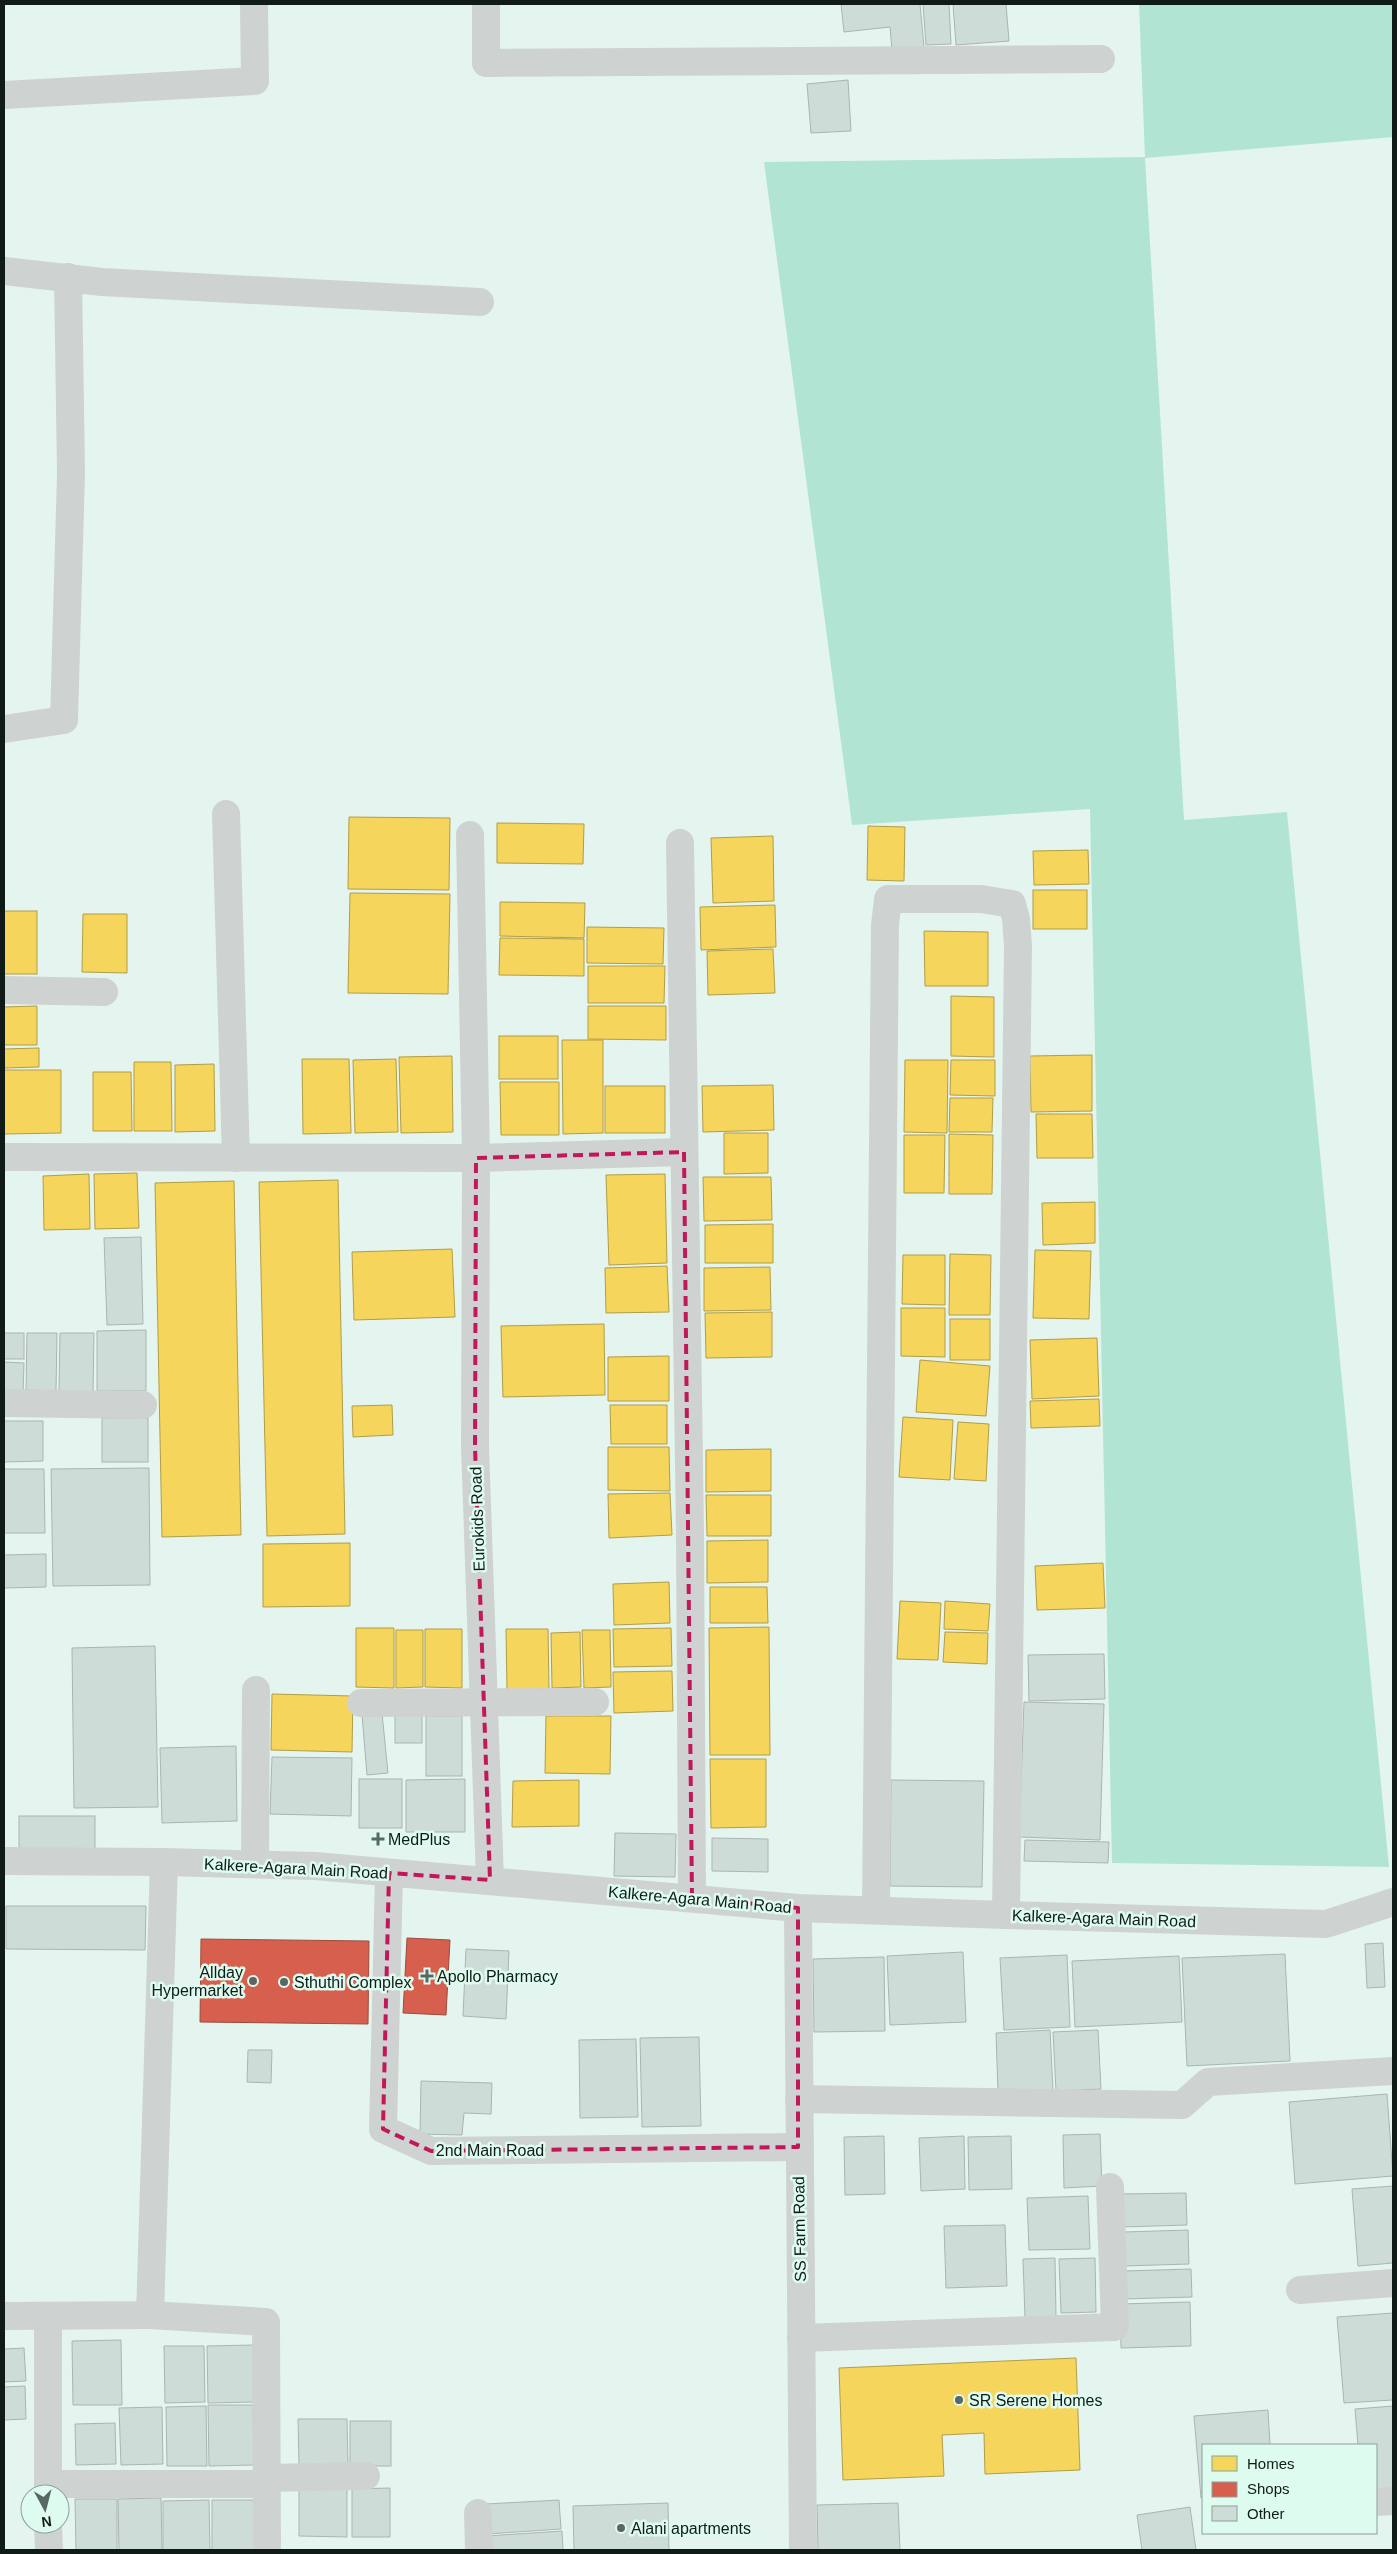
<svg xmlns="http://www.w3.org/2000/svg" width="1397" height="2554" viewBox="0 0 1397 2554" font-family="Helvetica,sans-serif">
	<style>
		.green { fill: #b2e4d3 }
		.homes { fill: #f6d55c; stroke: #b19d47 }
		.shops { fill: #d6604d; stroke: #9b4b3d }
		.building { fill: #cedcd7; stroke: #a9b5b1 }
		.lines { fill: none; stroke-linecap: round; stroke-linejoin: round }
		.street { stroke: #ced3d1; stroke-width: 28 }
		.secondary { stroke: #ced3d1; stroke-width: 28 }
		.marked { fill: none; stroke: #c2185b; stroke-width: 4; stroke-dasharray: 10 6; stroke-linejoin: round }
		.poi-dot { fill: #5a6763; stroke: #defbf0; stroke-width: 2 }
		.labels { text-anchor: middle; stroke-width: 5; stroke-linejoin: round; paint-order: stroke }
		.street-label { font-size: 16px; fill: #101b17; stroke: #defbf0 }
		.poi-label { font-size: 16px; fill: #101b17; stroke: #defbf0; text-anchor: start }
	</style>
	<rect width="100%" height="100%" fill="#e4f5ef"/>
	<polygon class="green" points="1139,4 1393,4 1393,137 1145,158 1184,820 1287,812 1389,1867 1112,1863 1090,809 852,825 764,162 1145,157"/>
	<g class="homes">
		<polygon points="349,817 450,818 449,890 348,889"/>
		<polygon points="497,823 584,824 583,864 497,863"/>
		<polygon points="868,826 905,827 904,881 867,880"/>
		<polygon points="773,836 774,901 713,903 711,838"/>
		<polygon points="1088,850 1089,884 1034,885 1033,851"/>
		<rect x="1033" y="890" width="54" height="39"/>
		<polygon points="350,893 450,894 448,994 348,993"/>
		<polygon points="500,902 585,903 584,938 500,936"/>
		<polygon points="775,905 776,947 701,950 700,907"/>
		<rect x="4" y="911" width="33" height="63"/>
		<polygon points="83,914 127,914 127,973 82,972"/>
		<polygon points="587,927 664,928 663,964 587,963"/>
		<polygon points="924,931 988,932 988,986 925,986"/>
		<polygon points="500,938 584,939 584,976 499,975"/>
		<polygon points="773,949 775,993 708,995 707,951"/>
		<polygon points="588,966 665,966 664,1003 588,1003"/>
		<polygon points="951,996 994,997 994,1057 951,1056"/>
		<polygon points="37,1006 37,1045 4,1045 4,1007"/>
		<polygon points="588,1006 666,1006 666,1040 588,1039"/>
		<rect x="499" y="1036" width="59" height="43"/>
		<polygon points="562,1040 603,1040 603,1133 563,1134"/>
		<polygon points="39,1048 39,1067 4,1068 4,1049"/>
		<polygon points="1092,1055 1092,1111 1031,1112 1030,1056"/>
		<polygon points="452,1056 453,1132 401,1133 399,1057"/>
		<polygon points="302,1059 349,1059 351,1133 303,1134"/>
		<polygon points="396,1059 398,1132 355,1133 353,1060"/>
		<polygon points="905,1060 948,1060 947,1133 904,1132"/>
		<polygon points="951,1060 995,1060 995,1096 950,1095"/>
		<polygon points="134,1062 171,1062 172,1131 134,1131"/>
		<polygon points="214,1064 215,1131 175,1132 175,1065"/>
		<polygon points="4,1070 61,1070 61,1133 4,1134"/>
		<polygon points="93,1072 131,1072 132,1131 93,1131"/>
		<polygon points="500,1082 559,1082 559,1135 501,1135"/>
		<polygon points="773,1085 774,1130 703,1132 702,1086"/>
		<rect x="605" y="1086" width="60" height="47"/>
		<polygon points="950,1098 993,1098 992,1132 949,1132"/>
		<polygon points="1036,1114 1092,1114 1093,1158 1037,1158"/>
		<polygon points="724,1133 768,1133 768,1173 724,1174"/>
		<polygon points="949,1134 993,1135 992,1194 949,1194"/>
		<polygon points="904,1135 945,1135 944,1193 904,1193"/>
		<polygon points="137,1173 139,1228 95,1229 94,1174"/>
		<polygon points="89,1174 90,1229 44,1230 43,1176"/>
		<polygon points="665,1174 667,1263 609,1265 606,1175"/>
		<polygon points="703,1177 771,1177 772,1220 704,1221"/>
		<polygon points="338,1180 345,1534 267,1536 259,1182"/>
		<polygon points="234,1181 241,1535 162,1537 155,1183"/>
		<polygon points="1095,1202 1095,1243 1043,1245 1042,1203"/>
		<polygon points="773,1224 773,1263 705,1263 705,1225"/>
		<polygon points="452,1249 455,1317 354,1320 352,1252"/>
		<polygon points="1035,1250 1091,1251 1089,1319 1033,1318"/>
		<polygon points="950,1254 991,1255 990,1315 949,1315"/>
		<polygon points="903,1255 945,1255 945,1305 902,1304"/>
		<polygon points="667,1266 669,1312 606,1313 605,1268"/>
		<polygon points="770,1267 771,1310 704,1311 704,1268"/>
		<polygon points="901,1308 945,1308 945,1357 901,1356"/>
		<polygon points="772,1312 772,1357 706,1358 705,1313"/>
		<rect x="950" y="1319" width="40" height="41"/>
		<polygon points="604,1324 605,1395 503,1397 501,1326"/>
		<polygon points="1097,1338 1099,1396 1032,1399 1030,1340"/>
		<polygon points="669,1356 669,1401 608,1401 608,1357"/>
		<polygon points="920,1360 990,1366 986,1416 916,1412"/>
		<polygon points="1099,1399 1100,1426 1031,1428 1030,1401"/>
		<polygon points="392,1405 393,1435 353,1437 352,1406"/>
		<polygon points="610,1405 667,1405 667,1444 611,1444"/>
		<polygon points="903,1417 953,1420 950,1480 899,1477"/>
		<polygon points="958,1422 989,1424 986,1481 954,1479"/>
		<polygon points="608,1447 669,1447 670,1491 608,1490"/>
		<polygon points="771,1449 771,1491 706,1492 706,1450"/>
		<polygon points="670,1493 672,1535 609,1538 608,1494"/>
		<polygon points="706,1495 771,1495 771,1536 707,1536"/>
		<polygon points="768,1540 768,1582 707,1583 707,1541"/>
		<polygon points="350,1543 350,1606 263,1607 263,1544"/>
		<polygon points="1103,1563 1105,1608 1037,1610 1035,1566"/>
		<polygon points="669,1582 670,1623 614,1625 613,1584"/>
		<polygon points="710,1587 767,1587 768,1623 710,1623"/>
		<polygon points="900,1601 941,1603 938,1660 897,1659"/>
		<polygon points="945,1601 990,1604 988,1631 944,1629"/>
		<polygon points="769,1627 770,1755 710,1755 709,1628"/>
		<polygon points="356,1628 394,1628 394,1688 356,1687"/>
		<polygon points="671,1628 672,1666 614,1667 613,1629"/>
		<polygon points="425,1629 462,1629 462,1688 425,1687"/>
		<polygon points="506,1629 548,1629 549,1689 507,1690"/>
		<polygon points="396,1630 423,1630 423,1687 396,1688"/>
		<polygon points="582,1630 610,1630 611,1687 584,1688"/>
		<polygon points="580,1632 581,1687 552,1688 551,1633"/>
		<polygon points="945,1632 988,1633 987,1664 943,1662"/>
		<polygon points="672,1671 673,1711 614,1713 613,1672"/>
		<polygon points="272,1694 353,1696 352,1752 271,1750"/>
		<polygon points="546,1716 611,1716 610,1774 545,1773"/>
		<polygon points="710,1759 766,1759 766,1827 711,1828"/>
		<polygon points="579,1780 579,1826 512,1827 513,1781"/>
		<polygon points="1076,2358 1080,2470 985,2474 984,2433 942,2435 944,2476 843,2480 839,2368"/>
	</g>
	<g class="shops">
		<polygon points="407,1938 450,1940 446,2015 403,2013"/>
		<polygon points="201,1939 369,1941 368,2024 200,2022"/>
	</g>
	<g class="building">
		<polygon points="841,4 920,4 924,47 892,50 890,27 844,32"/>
		<polygon points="923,4 949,4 951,44 926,45"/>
		<polygon points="953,4 1006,4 1009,41 956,45"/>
		<polygon points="848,80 851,131 811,133 807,84"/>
		<polygon points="141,1237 143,1324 107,1325 104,1238"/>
		<polygon points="146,1330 146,1391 97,1391 97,1331"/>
		<rect x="4" y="1333" width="20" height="26"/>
		<polygon points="27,1333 57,1333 56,1391 26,1390"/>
		<polygon points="60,1333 94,1333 93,1392 59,1391"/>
		<polygon points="4,1362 24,1363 23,1393 4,1392"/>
		<rect x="102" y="1418" width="46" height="44"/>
		<polygon points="4,1421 43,1421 43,1461 4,1462"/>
		<polygon points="149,1468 150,1585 53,1586 51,1469"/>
		<polygon points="4,1469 44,1469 45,1533 4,1533"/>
		<polygon points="46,1554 46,1587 4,1588 4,1555"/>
		<polygon points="155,1646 158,1807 74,1808 72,1648"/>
		<polygon points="1104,1654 1105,1699 1029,1701 1028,1655"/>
		<polygon points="1024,1702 1104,1704 1100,1840 1019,1837"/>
		<polygon points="382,1713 388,1773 367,1775 362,1715"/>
		<rect x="395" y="1715" width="27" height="28"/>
		<rect x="426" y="1716" width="36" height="60"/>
		<polygon points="236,1746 237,1821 162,1823 160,1748"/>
		<polygon points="272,1757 352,1758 351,1816 270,1814"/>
		<rect x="359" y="1779" width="43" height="49"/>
		<polygon points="465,1779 465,1832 406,1832 406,1780"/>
		<polygon points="891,1780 984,1781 982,1887 890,1886"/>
		<rect x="19" y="1816" width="76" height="34"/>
		<polygon points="615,1833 676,1834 675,1877 614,1876"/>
		<polygon points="712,1838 768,1839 768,1872 712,1871"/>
		<polygon points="1025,1840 1109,1842 1108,1863 1024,1861"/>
		<polygon points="6,1906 146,1906 145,1950 6,1949"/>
		<polygon points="1383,1943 1385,1987 1367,1988 1365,1944"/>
		<polygon points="466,1949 509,1951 506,2019 463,2016"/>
		<polygon points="963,1952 966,2022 890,2025 887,1956"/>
		<polygon points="1285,1954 1290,2061 1187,2066 1182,1958"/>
		<polygon points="1067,1955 1070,2027 1004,2030 1000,1958"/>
		<polygon points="1179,1956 1182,2022 1075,2027 1072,1961"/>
		<polygon points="884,1957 885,2031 814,2032 813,1959"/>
		<polygon points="1050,2030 1053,2090 998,2092 996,2033"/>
		<polygon points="1098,2030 1101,2089 1056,2091 1053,2032"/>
		<polygon points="699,2037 701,2126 642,2127 640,2038"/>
		<polygon points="636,2039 638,2117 580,2118 579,2040"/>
		<polygon points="248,2050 272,2050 271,2083 247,2082"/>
		<polygon points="421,2081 492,2083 491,2114 464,2113 462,2135 420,2134"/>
		<polygon points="1387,2094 1393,2176 1295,2184 1289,2102"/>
		<polygon points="1100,2134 1102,2186 1064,2188 1063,2135"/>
		<polygon points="884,2136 885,2194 845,2195 844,2137"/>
		<polygon points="964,2136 965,2189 921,2191 919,2138"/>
		<polygon points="1011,2136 1012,2189 969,2190 968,2137"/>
		<polygon points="1393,2186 1393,2263 1358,2266 1352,2189"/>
		<polygon points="1186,2193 1187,2225 1122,2227 1122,2194"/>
		<polygon points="1088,2196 1090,2249 1029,2250 1027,2198"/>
		<polygon points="1005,2225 1007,2286 946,2288 944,2226"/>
		<polygon points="1188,2230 1189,2264 1125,2266 1124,2232"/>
		<polygon points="1055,2258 1056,2317 1025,2318 1023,2259"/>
		<polygon points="1095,2258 1096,2312 1061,2313 1059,2259"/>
		<polygon points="1191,2269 1192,2297 1124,2299 1124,2271"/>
		<polygon points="1190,2302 1191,2346 1121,2348 1120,2304"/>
		<polygon points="1393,2313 1393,2400 1344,2403 1337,2317"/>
		<polygon points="121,2340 122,2405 73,2405 72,2341"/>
		<polygon points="253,2345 254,2402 208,2403 207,2346"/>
		<polygon points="164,2346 204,2346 205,2402 165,2403"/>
		<polygon points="24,2348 26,2381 4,2382 4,2349"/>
		<polygon points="25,2386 26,2419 4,2420 4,2387"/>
		<polygon points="208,2405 253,2405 254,2465 209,2466"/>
		<polygon points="206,2406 207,2466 167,2466 166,2407"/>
		<polygon points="1393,2406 1393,2491 1376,2493 1376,2445 1358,2445 1355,2409"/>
		<polygon points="162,2407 163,2464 121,2465 119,2408"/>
		<polygon points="1268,2410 1270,2445 1203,2445 1203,2498 1201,2498 1194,2416"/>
		<polygon points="298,2419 347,2419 348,2465 299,2465"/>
		<rect x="350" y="2421" width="41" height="45"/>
		<polygon points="115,2423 116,2464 76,2465 75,2424"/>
		<polygon points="390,2488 390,2537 352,2537 352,2489"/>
		<polygon points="347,2489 347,2537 299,2536 299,2490"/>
		<polygon points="161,2498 162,2550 119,2550 118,2499"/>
		<polygon points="75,2499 117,2499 117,2550 76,2550"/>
		<polygon points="209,2500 210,2550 163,2550 163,2501"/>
		<polygon points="212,2500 254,2500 255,2550 212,2550"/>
		<polygon points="559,2500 561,2529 487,2534 486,2504"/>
		<polygon points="668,2503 669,2550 574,2550 573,2506"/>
		<polygon points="898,2503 900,2550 818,2550 817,2505"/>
		<polygon points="1190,2507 1196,2550 1142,2550 1137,2515"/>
		<polygon points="562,2531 563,2550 488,2550 487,2536"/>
	</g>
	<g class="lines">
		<g class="street">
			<polyline points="486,4 486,63 1101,59"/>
			<polyline points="4,95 255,81 254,4"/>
			<polyline points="4,271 102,282 480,302"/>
			<polyline points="4,729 64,720 71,473 68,277"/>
			<polyline points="226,814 236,1158"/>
			<polyline points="470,835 476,1158 475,1447 490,1880"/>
			<polyline points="680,843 690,1533 692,1898"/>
			<polyline points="4,990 104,992"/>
			<polyline points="4,1157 476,1158 684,1152"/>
			<polyline points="4,1403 143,1405"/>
			<polyline points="361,1703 595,1702"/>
			<polyline points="255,1864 256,1690"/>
			<polyline points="389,1873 383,2129 431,2151 798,2147"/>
			<polyline points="798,1908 803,2550"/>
			<polyline points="876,1909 885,925 888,899 981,899 1012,904 1016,919 1018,946 1006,1915"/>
			<polyline points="799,2099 1182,2105 1208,2082 1393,2071"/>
			<polyline points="1300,2290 1393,2283"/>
			<polyline points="150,2315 266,2322 267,2550"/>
			<polyline points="4,2316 150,2315 164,1862"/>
			<polyline points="48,2316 48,2494"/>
			<polyline points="801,2338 1115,2327 1110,2187"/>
			<polyline points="266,2478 366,2476"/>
			<polyline points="48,2484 266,2484"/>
			<polyline points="1376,2502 1393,2501"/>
			<polyline points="478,2513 479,2550"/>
			<polyline points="48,2524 49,2550"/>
		</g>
		<polyline class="secondary" points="4,1861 164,1862 315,1866 798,1908 1006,1915 1326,1924 1393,1902"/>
	</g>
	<path class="marked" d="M684 1152 692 1898 798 1908V2147L431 2151 383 2129 389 1873 490 1880 475 1447 476 1158Z"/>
	<g class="poi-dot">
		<path d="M375.5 1831.5h5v5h5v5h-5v5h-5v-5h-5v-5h5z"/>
		<path d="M424.5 1968.5h5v5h5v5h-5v5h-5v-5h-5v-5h5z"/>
		<circle cx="253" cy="1981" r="5"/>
		<circle cx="284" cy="1982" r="5"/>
		<circle cx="959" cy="2400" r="5"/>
		<circle cx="621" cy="2528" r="5"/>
	</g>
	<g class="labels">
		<g class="street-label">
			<text transform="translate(477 1519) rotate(-92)" y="6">Eurokids Road</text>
			<text transform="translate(296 1868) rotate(3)" y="6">Kalkere-Agara Main Road</text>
			<text transform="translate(700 1899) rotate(5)" y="6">Kalkere-Agara Main Road</text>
			<text transform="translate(1104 1918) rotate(2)" y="6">Kalkere-Agara Main Road</text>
			<text x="490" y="2156">2nd Main Road</text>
			<text transform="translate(799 2229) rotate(-91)" y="6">SS Farm Road</text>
		</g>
		<g class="poi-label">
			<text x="388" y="1845">MedPlus</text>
			<text x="243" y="1978" text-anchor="end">Allday<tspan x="243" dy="18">Hypermarket</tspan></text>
			<text x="437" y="1982">Apollo Pharmacy</text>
			<text x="294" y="1988">Sthuthi Complex</text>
			<text x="969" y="2406">SR Serene Homes</text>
			<text x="631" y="2534">Alani apartments</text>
		</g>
	</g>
	<rect width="1397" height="2554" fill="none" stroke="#101b17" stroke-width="10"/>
	<rect x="1202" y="2444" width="175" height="90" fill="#defbf0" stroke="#8ca199"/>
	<rect x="1212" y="2456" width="25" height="15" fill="#f6d55c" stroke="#8ca199"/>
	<text x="1247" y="2469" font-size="15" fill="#101b17">Homes</text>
	<rect x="1212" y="2482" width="25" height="15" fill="#d6604d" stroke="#8ca199"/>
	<text x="1247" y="2494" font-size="15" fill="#101b17">Shops</text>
	<rect x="1212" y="2506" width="25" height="15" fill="#cedcd7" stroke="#8ca199"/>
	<text x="1247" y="2519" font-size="15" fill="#101b17">Other</text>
	<g transform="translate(45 2509) rotate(173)"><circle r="24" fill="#defbf0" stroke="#8ca199"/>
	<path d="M0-4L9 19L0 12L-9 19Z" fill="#5a6763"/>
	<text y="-8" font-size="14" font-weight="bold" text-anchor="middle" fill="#101b17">N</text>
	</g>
</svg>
